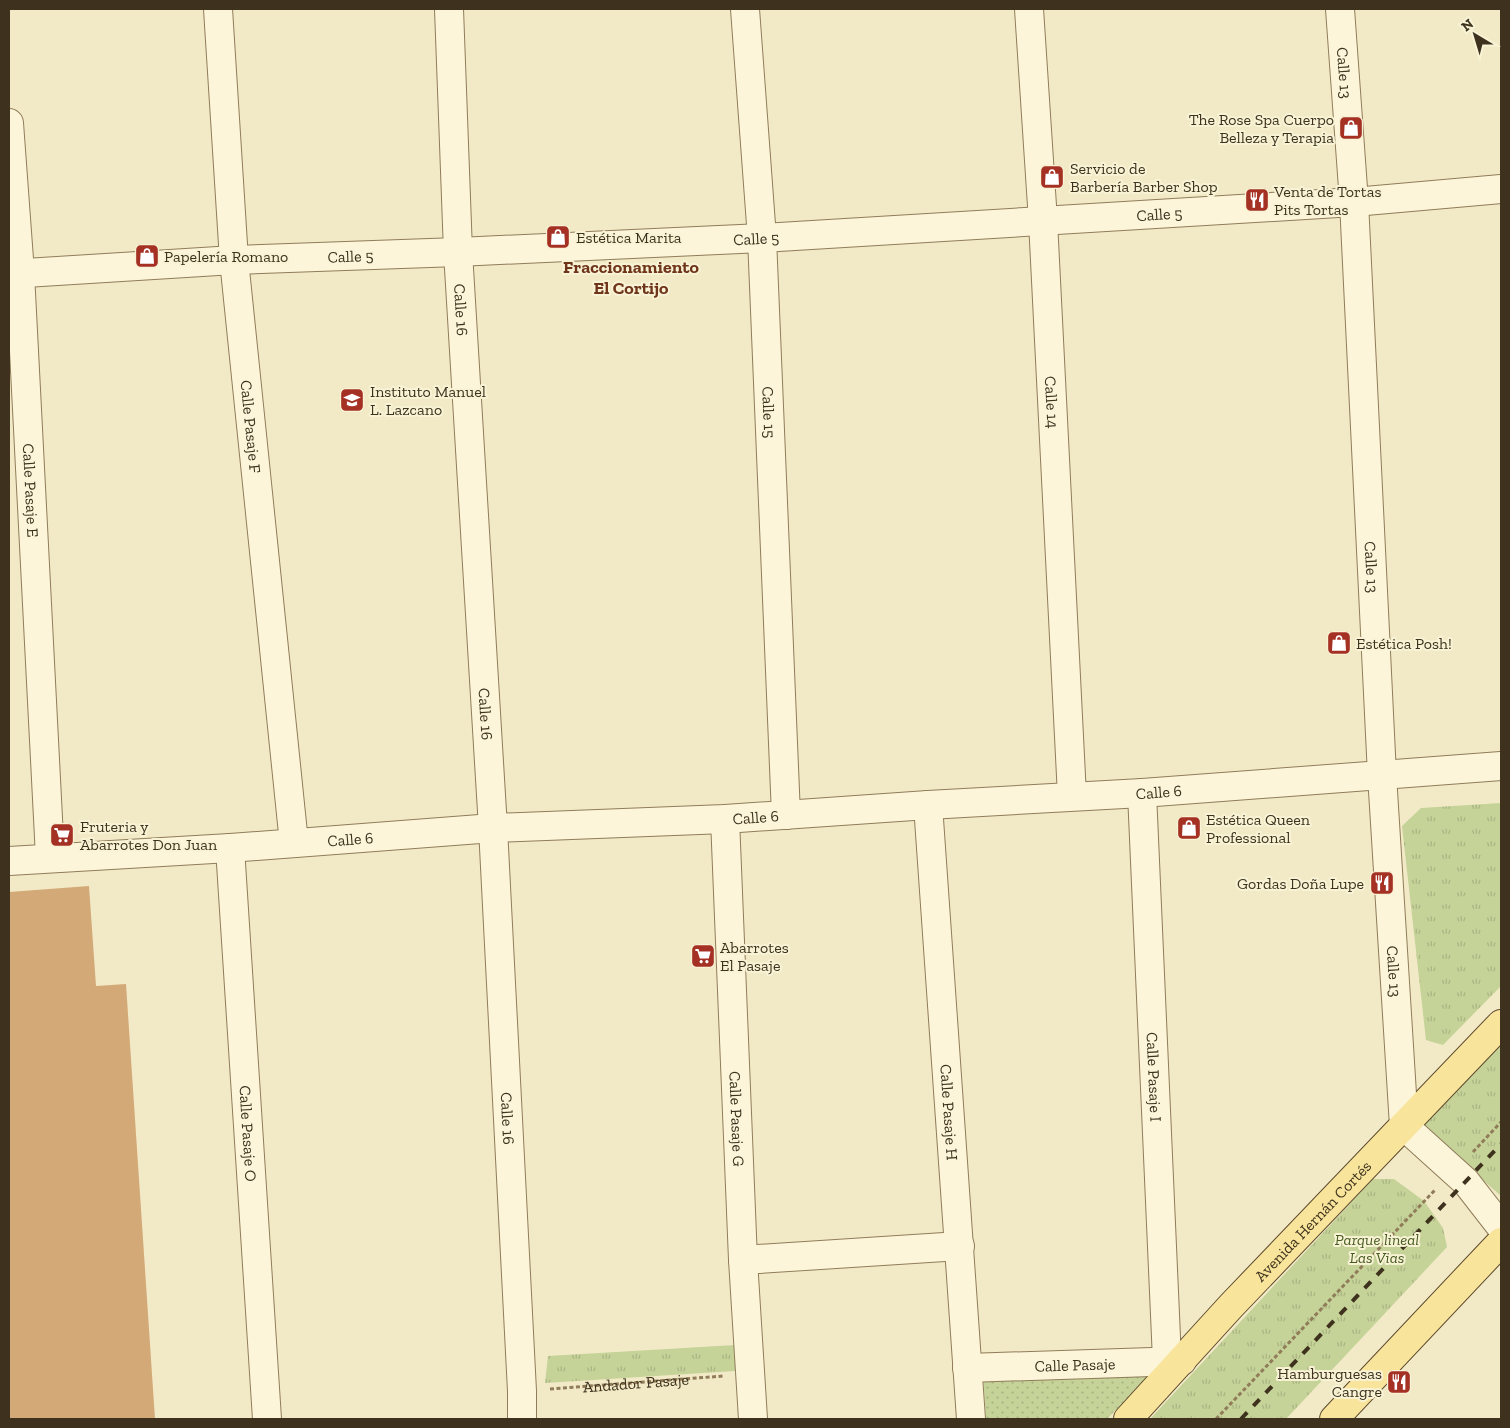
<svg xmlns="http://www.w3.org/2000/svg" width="1510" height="1428" viewBox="0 0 1510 1428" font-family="'Zilla Slab',serif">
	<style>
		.grass { fill: url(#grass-dots) }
		.park { fill: url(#park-tufts) }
		.building { fill: #d4a978 }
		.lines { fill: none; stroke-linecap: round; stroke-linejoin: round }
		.minor-casing { stroke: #907c59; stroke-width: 30 }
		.major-casing { stroke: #5d492e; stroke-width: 30 }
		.path { stroke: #907c59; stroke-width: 3; stroke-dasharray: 4 2.5; stroke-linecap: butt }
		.minor { stroke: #fcf5da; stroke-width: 28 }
		.major { stroke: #f8e59b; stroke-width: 28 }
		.rail { stroke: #3e321e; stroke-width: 4; stroke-dasharray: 9 9; stroke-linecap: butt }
		.labels { text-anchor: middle; stroke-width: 4; stroke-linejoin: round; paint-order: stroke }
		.street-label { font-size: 16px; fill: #3e321e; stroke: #f9f3d6 }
		.poi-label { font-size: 16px; fill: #3e321e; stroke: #f9f3d6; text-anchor: start }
		.park-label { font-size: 16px; font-style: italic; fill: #485d23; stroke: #f9f3d6 }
		.neighbourhood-label { font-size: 18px; font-weight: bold; fill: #6f351a; stroke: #f9f3d6 }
	</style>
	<defs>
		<pattern id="grass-dots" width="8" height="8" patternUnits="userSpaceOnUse" patternTransform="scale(1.25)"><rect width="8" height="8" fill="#c5d298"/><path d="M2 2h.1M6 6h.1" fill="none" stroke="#aab583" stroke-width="1.8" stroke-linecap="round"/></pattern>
		<pattern id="park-tufts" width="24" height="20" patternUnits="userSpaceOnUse" patternTransform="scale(1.25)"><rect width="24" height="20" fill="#c5d298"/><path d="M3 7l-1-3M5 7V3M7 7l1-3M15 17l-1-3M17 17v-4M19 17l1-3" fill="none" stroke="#aab583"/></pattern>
	</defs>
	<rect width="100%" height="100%" fill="#f2eac6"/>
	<polygon class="grass" points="1158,1367 1107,1419 986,1419 983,1372"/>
	<g class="park">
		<polygon points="1501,803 1501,986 1443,1045 1426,1040 1402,826 1421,808"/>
		<polygon points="1501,1039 1501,1196 1419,1124"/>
		<polygon points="1373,1179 1394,1179 1424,1201 1443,1228 1447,1247 1286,1419 1150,1419"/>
		<polygon points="735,1345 735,1371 545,1383 548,1356"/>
	</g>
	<polygon class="building" points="89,886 96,986 126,984 155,1419 9,1419 9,892"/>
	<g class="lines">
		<defs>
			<g id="minor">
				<path id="s2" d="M218 9 234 260 294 843"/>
				<path id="s3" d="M449 9 458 252 493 828 522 1391V1419"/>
				<path id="s4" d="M745 9 762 238 786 815"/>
				<path id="s5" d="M1029 9 1043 221 1072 796"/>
				<path id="s6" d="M1340 9 1354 202 1382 775 1404 1126 1466 1182 1501 1227"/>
				<path id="s7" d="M9 123 20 273 50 857"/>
				<path id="s8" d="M9 274 234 260 458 252 762 238 1354 202 1501 189"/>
				<path id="s9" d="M1142 793 1167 1360"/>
				<path id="s10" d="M928 805 971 1419"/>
				<path id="s11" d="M725 819 743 1260 753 1419"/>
				<path id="s12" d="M230 848 267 1419"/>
				<path id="s13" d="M9 861 230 848 493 828 725 819 928 805 1142 793 1501 766"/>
				<polyline points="743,1260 960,1246"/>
				<path id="s14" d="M967 1368 1182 1361"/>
			</g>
			<g id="major">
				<path id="s15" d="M1128 1419 1231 1306 1501 1024"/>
				<polyline points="1334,1419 1501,1242"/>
			</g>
		</defs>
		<use href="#minor" class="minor-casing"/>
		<use href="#major" class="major-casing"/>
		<g class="path">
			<polyline points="1473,1152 1501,1122"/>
			<path id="s1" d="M550 1389 724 1376"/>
			<polyline points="1216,1419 1435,1190"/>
		</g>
		<use href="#minor" class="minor"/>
		<use href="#major" class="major"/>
		<polyline class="rail" points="1241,1419 1501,1144"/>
	</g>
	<defs>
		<symbol id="shop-square" viewBox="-11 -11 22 22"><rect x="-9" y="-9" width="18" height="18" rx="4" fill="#a43123" stroke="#f9f3d6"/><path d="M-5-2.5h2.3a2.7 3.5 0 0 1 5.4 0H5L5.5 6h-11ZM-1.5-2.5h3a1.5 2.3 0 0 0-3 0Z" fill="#fff"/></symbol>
		<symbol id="restaurant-square" viewBox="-11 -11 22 22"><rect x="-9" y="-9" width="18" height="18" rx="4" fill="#a43123" stroke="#f9f3d6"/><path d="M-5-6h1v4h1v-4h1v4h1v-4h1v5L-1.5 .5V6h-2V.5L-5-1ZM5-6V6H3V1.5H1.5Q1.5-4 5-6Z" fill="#fff"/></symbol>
		<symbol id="school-square" viewBox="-11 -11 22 22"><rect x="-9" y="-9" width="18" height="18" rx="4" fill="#a43123" stroke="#f9f3d6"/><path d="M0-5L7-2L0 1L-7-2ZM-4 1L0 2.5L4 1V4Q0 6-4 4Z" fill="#fff"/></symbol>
		<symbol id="supermarket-square" viewBox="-11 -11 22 22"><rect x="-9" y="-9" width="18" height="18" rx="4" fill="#a43123" stroke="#f9f3d6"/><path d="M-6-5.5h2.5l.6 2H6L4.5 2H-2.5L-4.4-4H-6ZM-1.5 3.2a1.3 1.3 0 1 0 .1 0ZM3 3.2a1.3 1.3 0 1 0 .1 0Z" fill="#fff"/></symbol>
	</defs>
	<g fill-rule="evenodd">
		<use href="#shop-square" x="1337" y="114" width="28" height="28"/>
		<use href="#shop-square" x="1038" y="163" width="28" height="28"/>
		<use href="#restaurant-square" x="1243" y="186" width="28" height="28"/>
		<use href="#shop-square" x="544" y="223" width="28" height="28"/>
		<use href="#shop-square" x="133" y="242" width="28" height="28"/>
		<use href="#school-square" x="338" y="386" width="28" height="28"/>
		<use href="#shop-square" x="1325" y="629" width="28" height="28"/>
		<use href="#shop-square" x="1175" y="814" width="28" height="28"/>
		<use href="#supermarket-square" x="48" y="821" width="28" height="28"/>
		<use href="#restaurant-square" x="1368" y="869" width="28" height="28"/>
		<use href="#supermarket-square" x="689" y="942" width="28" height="28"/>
		<use href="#restaurant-square" x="1385" y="1368" width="28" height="28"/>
	</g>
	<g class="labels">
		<g class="street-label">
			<text dy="6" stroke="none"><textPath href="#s6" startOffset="64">Calle 13</textPath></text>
			<text dy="6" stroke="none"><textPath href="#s8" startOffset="1152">Calle 5</textPath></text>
			<text dy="6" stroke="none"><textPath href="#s8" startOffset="748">Calle 5</textPath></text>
			<text dy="6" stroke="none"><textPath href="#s8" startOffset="342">Calle 5</textPath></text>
			<text dy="6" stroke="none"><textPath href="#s3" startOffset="301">Calle 16</textPath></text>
			<text dy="6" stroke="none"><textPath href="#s5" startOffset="394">Calle 14</textPath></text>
			<text dy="6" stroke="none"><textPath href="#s4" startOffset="404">Calle 15</textPath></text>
			<text dy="6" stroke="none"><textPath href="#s2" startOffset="419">Calle Pasaje F</textPath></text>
			<text dy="6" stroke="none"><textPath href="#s7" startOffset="368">Calle Pasaje E</textPath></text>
			<text dy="6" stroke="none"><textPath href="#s6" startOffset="559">Calle 13</textPath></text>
			<text dy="6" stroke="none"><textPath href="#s3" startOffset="706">Calle 16</textPath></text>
			<text dy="6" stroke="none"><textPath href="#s13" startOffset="1152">Calle 6</textPath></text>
			<text dy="6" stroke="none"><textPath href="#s13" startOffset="748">Calle 6</textPath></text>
			<text dy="6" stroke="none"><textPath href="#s13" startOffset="342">Calle 6</textPath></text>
			<text dy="6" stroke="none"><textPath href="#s6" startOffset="964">Calle 13</textPath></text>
			<text dy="6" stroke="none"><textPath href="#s9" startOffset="284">Calle Pasaje I</textPath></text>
			<text dy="6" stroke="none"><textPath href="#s10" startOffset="308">Calle Pasaje H</textPath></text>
			<text dy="6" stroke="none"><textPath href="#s3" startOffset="1111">Calle 16</textPath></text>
			<text dy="6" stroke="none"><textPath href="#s11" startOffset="300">Calle Pasaje G</textPath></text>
			<text dy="6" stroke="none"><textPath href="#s12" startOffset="286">Calle Pasaje O</textPath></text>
			<text dy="6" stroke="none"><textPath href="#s15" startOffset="271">Avenida Hernán Cortés</textPath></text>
			<text dy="6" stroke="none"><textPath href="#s14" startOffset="108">Calle Pasaje</textPath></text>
			<text dy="6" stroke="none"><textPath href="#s1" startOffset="86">Andador Pasaje</textPath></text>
		</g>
		<g class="poi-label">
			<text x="1334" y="125" text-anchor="end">The Rose Spa Cuerpo<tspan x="1334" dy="18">Belleza y Terapia</tspan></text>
			<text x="1070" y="174">Servicio de<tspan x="1070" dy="18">Barbería Barber Shop</tspan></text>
			<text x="1274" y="197">Venta de Tortas<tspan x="1274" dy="18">Pits Tortas</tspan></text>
			<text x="576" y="243">Estética Marita</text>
			<text x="164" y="262">Papelería Romano</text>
			<text x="370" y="397">Instituto Manuel<tspan x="370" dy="18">L. Lazcano</tspan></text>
			<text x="1356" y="649">Estética Posh!</text>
			<text x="1206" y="825">Estética Queen<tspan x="1206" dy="18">Professional</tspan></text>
			<text x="80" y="832">Fruteria y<tspan x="80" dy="18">Abarrotes Don Juan</tspan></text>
			<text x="1364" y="889" text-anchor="end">Gordas Doña Lupe</text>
			<text x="720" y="953">Abarrotes<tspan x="720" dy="18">El Pasaje</tspan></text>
			<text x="1382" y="1379" text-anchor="end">Hamburguesas<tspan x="1382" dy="18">Cangre</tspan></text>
		</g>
		<g class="park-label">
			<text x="1377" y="1245">Parque lineal<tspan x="1377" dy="18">Las Vias</tspan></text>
		</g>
		<g class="neighbourhood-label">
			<text x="631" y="273">Fraccionamiento<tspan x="631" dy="21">El Cortijo</tspan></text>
		</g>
	</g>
	<rect width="1510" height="1428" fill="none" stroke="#3e321e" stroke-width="20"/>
	<g transform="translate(1475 35) rotate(322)" stroke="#f9f3d6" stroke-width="4" paint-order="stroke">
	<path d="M0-4L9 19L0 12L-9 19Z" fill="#3e321e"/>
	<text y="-8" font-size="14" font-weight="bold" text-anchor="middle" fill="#3e321e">N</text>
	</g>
</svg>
